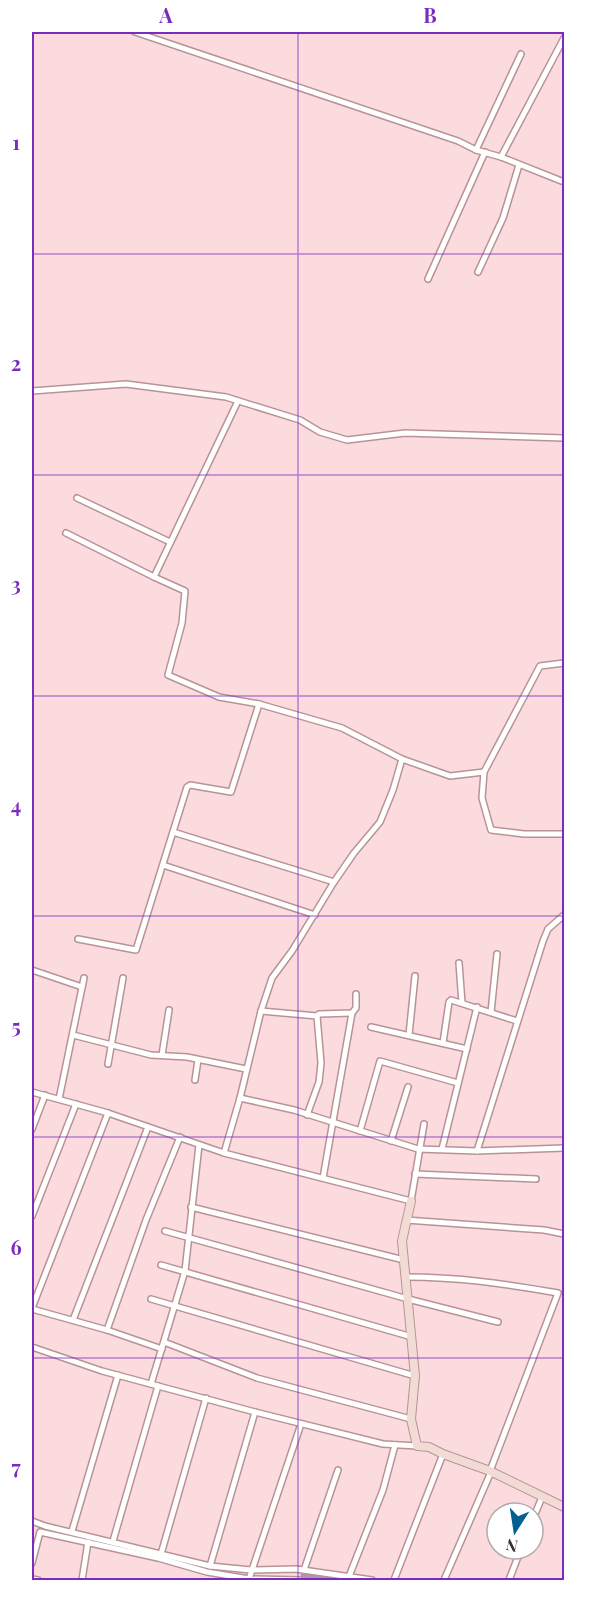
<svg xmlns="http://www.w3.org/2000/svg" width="596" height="1612" viewBox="0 0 596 1612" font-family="'Playfair Display',serif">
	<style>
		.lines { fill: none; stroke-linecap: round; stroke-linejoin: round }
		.canal { stroke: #ad95b3; stroke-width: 7 }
		.street-casing { stroke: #b89396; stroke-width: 8 }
		.secondary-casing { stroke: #b89396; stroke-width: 10 }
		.street { stroke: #fff; stroke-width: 5 }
		.secondary { stroke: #f1dbd4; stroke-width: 8 }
		.grid { fill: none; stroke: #7b2cbf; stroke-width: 1.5; stroke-opacity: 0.55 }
		.neatline { fill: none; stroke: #7b2cbf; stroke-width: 2 }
		.grid-label { font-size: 20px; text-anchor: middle; font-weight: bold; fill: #7b2cbf }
	</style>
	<rect width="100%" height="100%" fill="#fcdbde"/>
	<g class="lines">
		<polyline class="canal" points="304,1576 336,1580"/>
		<defs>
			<g id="street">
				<polyline points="135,32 458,141 476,150 501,157 564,182"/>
				<polyline points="476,150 521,54"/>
				<polyline points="501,157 564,38"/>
				<polyline points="478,272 503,218 519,165"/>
				<polyline points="428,279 485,152"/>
				<polyline points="32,391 126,384 226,397 300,420 320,432 347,440 405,433 564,438"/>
				<polyline points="238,401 154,577 185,591 182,623 168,675 219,697 259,704 342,728 402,759 450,776 484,772"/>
				<polyline points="77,498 170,542"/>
				<polyline points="66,533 154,577"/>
				<polyline points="564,663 540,666 484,772 482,798 491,830 524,834 564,834"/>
				<polyline points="173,832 334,882"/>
				<polyline points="163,865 315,915"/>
				<polyline points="78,939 136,950 187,787 190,785 231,792 259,704"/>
				<polyline points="459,963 462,1003"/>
				<polyline points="32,970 82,987"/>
				<polyline points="261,1011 317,1016 319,1014 352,1013 356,1008 356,994"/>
				<polyline points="491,1012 497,954"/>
				<polyline points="371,1027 467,1049"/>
				<polyline points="73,1035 151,1055 187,1057 246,1069"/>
				<polyline points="409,1035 415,976"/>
				<polyline points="443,1043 449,1002 451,1000 517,1021"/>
				<polyline points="162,1055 169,1010"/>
				<polyline points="108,1064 123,978"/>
				<polyline points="195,1080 198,1060"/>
				<polyline points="32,1092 108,1113 224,1153 411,1201 424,1124"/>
				<polyline points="240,1098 294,1110 418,1149 477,1151 564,1148"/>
				<polyline points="59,1099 84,978"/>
				<polyline points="307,1115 319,1082 321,1063 317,1016"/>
				<polyline points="32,1129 45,1095"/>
				<polyline points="360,1131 380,1061 458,1083"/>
				<polyline points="391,1141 408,1087"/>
				<polyline points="442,1149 477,1007"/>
				<polyline points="477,1151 543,941 548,929 564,915"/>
				<polyline points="224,1153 240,1098 261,1011 272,978 292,951 334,882 354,853 380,822 393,790 402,759"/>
				<polyline points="415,1174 536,1179"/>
				<polyline points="323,1178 352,1013"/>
				<polyline points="191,1207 404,1260"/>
				<polyline points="32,1216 76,1104"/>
				<polyline points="406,1220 544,1230 564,1234"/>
				<polyline points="165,1231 408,1299 498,1322"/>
				<polyline points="161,1265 412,1337"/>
				<path d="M406 1277C459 1277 506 1284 558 1293L490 1471"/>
				<polyline points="151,1299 415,1376"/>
				<polyline points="32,1308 108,1113"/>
				<polyline points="32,1309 107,1330 162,1349"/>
				<polyline points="73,1320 148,1127"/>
				<polyline points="107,1330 146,1220 180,1137"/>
				<polyline points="164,1342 257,1378 411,1419"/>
				<polyline points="32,1347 102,1371 255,1412 383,1444 417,1446"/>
				<polyline points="151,1384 185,1271 199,1145"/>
				<polyline points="533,1519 542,1497"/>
				<polyline points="32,1521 45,1526 210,1566 251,1570 296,1569 372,1580"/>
				<polyline points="72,1531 118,1375"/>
				<polyline points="113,1541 158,1386"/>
				<polyline points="161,1554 206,1398"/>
				<polyline points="32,1563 40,1532 158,1558 207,1572 249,1579 300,1580"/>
				<polyline points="210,1566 255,1412"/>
				<polyline points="304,1570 338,1470"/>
				<polyline points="32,1579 38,1580"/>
				<polyline points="249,1579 301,1424"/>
				<polyline points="348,1579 383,1490 395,1445"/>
				<polyline points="82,1580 88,1542"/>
				<polyline points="394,1580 443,1454"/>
				<polyline points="444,1580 491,1472"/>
				<polyline points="509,1580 521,1549"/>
			</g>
			<polyline id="secondary" points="411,1201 402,1241 415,1376 411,1419 417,1446 429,1447 443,1454 490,1471 564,1507"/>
		</defs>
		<use href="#street" class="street-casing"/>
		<use href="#secondary" class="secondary-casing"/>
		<use href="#street" class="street"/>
		<use href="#secondary" class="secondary"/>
	</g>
	<path class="grid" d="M298 32V1580M32 254H564M32 475H564M32 696H564M32 916H564M32 1137H564M32 1358H564"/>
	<rect width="596" height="1612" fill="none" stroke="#ffffff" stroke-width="66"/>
	<g transform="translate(515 1531) rotate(192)"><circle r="28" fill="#ffffff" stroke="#b1abac" stroke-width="1.5"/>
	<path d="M0-4.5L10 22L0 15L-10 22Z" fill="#016090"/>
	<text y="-9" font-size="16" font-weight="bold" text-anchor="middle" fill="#3d2e2f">N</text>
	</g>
	<rect x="33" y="33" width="530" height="1546" class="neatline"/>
	<g class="grid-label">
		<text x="166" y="23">A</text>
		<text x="430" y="23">B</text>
		<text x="16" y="150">1</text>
		<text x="16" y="371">2</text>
		<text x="16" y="592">3</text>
		<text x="16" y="813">4</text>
		<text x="16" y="1034">5</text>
		<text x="16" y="1255">6</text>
		<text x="16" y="1475">7</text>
	</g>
</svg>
